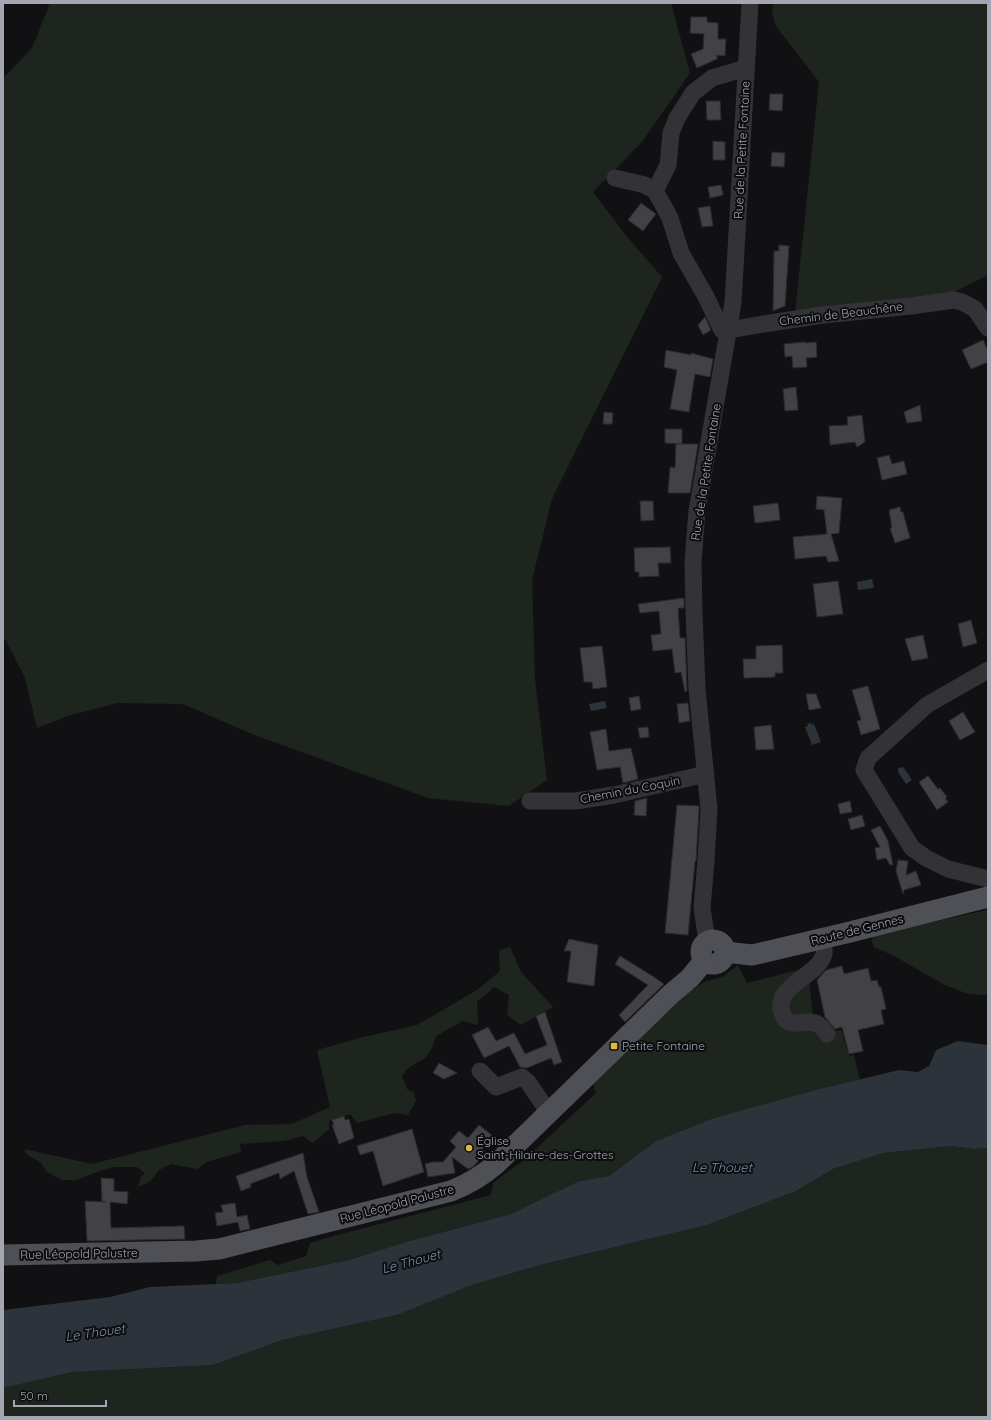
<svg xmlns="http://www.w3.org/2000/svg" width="991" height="1420" viewBox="0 0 991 1420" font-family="Quicksand,sans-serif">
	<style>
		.green { fill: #1e251f }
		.water { fill: #2c333a }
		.building { fill: #414146; stroke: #2c2c2e }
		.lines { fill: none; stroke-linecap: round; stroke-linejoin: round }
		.minor { stroke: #333337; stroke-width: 17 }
		.major { stroke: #4f5056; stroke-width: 21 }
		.poi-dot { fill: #ddb73f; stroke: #0d0c0e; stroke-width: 1.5 }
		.labels { text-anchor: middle; stroke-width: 4; stroke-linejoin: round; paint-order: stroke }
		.street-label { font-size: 12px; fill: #a4a7b2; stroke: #0d0c0e }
		.poi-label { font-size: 12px; fill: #a4a7b2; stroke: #0d0c0e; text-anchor: start }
		.water-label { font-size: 13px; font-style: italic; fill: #7e91aa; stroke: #0d0c0e }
	</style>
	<rect width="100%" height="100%" fill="#111113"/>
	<g class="green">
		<polygon points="50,3 671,3 690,73 642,142 593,192 628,238 662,277 552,499 532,580 535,679 547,780 509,806 428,798 252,734 183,704 117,703 71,715 37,728 25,678 5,639 3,638 3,78 32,48"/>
		<polygon points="773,3 988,3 988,275 944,297 795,313 819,82 776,26 772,12"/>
		<polygon points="988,910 988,995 968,994 945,985 894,956 874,947 872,942 873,935"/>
		<polygon points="510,947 521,972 553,1007 521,1025 507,1015 509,995 494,987 477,1002 478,1025 463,1021 436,1036 432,1048 425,1058 408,1068 402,1076 407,1089 414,1092 416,1101 408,1115 394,1113 357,1123 350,1114 329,1121 329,1129 313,1143 303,1136 285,1141 240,1144 241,1152 207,1162 197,1169 171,1164 159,1170 151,1181 138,1187 141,1177 145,1173 137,1167 114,1167 97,1172 77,1180 62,1180 47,1172 40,1162 26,1154 24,1149 92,1164 245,1125 292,1124 330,1107 317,1050 363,1037 417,1025 477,990 500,971 499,950"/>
		<polygon points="738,965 747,983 802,969 776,1010 830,1032 841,1030 849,1056 854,1055 860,1080 711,1119 656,1141 609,1176 579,1181 511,1214 406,1242 349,1260 237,1283 216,1284 217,1276 270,1260 278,1265 306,1256 310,1243 341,1234 491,1195 493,1183 524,1160 596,1093 593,1083 688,993 706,981 722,977"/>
		<polygon points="809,977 813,1017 791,1019 785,1001"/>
		<polygon points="951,1146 974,1149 988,1148 988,1417 3,1417 3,1388 73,1372 213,1365 282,1340 397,1315 472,1285 540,1265 707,1225 796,1191 833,1169 883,1153"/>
	</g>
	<g class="water">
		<polygon points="872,579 874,588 858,590 857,582"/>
		<polygon points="605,701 607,708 591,711 589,704"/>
		<polygon points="811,723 812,725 814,724 821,742 812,745 805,727 808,726 807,724"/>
		<polygon points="902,767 904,768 912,780 906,784 898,772 898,768"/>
		<polygon points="958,1041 988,1045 988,1148 974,1149 951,1146 883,1153 833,1169 796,1191 707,1225 540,1265 472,1285 397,1315 282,1340 213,1365 73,1372 3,1388 3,1310 110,1297 150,1287 237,1283 349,1260 406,1242 511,1214 579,1181 609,1176 656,1141 711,1119 816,1090 899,1070 918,1072 929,1066 936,1050"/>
	</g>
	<g class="building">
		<polygon points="691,17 707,17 707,22 718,23 718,39 726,39 725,56 717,55 717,59 697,68 691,54 703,49 704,34 690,33"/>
		<polygon points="770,94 783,94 782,111 769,110"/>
		<polygon points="706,101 720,101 721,120 707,120"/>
		<polygon points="713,141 725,142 725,160 713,160"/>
		<polygon points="772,152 785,153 784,167 771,166"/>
		<polygon points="721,185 723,195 710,198 708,187"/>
		<polygon points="641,203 656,214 643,231 628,220"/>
		<polygon points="710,206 713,226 702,227 698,208"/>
		<polygon points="779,245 789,246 785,306 773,311 774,251 779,251"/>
		<polygon points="705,317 711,330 703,335 698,325"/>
		<polygon points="983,340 988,351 988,362 971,369 962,350"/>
		<polygon points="805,342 805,343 816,342 817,357 806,358 807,367 793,368 792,356 785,357 784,344"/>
		<polygon points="666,350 691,355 691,353 713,359 710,377 695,374 689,412 670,409 677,370 664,367"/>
		<polygon points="796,387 798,410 785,411 783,389"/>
		<polygon points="920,405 922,421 907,423 904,412"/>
		<polygon points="604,412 613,413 612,424 603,424"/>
		<polygon points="862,415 865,442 857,447 855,442 830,445 829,426 848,425 847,417"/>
		<polygon points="665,429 682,429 682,444 665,443"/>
		<polygon points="676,444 698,444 690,493 668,493 670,467 675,468"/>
		<polygon points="889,455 892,464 904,461 907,474 882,480 877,458"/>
		<polygon points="817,496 842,498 839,533 831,534 839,561 828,562 826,556 795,559 793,537 827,534 824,510 816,509"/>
		<polygon points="640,501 653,501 654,520 641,521"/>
		<polygon points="778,503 780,520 755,523 753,506"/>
		<polygon points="900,507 901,512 903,512 910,538 895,543 890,528 892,528 889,510"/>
		<polygon points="670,547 671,563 658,563 659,576 639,577 639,572 635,572 634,548"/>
		<polygon points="838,581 843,614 817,617 813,584"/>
		<polygon points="684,598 684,608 678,608 680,638 685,638 687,691 685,692 681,672 675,673 672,649 653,651 651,635 661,634 659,611 640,613 638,604"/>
		<polygon points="971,620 977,643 963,647 958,624"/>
		<polygon points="923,635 928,658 912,661 905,639"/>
		<polygon points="782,645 783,673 775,673 775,677 744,678 743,659 756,659 756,646"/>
		<polygon points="602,646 607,687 593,689 592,682 584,682 580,648"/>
		<polygon points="868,686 880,729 861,735 857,721 861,720 852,690"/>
		<polygon points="806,694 816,694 821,708 809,710"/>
		<polygon points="639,696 641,709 631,711 629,698"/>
		<polygon points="688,703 690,721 679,723 677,704"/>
		<polygon points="963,712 975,732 960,740 949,721"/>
		<polygon points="771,725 774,749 756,750 754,727"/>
		<polygon points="648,727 649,737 640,738 638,728"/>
		<polygon points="606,729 609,751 631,748 638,779 623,783 620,767 597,770 590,732"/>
		<polygon points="928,776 938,789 940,788 947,797 945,798 948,802 937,810 919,782"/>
		<polygon points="647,798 646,816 634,815 635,801"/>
		<polygon points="850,801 852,812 840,814 838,804"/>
		<polygon points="677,805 699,806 699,809 696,861 695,861 688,935 665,933"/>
		<polygon points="862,815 865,826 851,830 848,819"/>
		<polygon points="880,826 888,841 893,865 890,865 886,858 877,860 875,848 880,847 871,830"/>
		<polygon points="898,860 908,861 906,875 916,871 921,885 904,890 903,894 896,871"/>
		<polygon points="569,939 598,945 594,986 567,982 571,951 564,951"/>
		<polygon points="620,956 654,977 664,984 625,1022 619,1015 648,985 615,964"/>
		<polygon points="842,966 844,974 868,968 871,981 877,980 879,987 881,987 886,1009 881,1010 884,1024 858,1030 863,1051 849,1054 842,1027 835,1029 825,1017 817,980 826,970"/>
		<polygon points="545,1012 562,1062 554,1065 551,1058 527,1068 520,1067 509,1046 484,1058 472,1035 488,1027 496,1041 514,1033 525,1054 547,1045 536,1016"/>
		<polygon points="439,1063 457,1073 444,1079 433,1073"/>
		<polygon points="344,1116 345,1120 349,1119 354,1138 339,1144 332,1125 334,1125 332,1120"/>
		<polygon points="479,1125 493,1136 482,1149 486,1152 473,1167 468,1169 452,1157 455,1173 428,1177 425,1164 432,1162 443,1162 456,1147 450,1141 459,1131 468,1138"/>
		<polygon points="412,1129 424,1172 383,1186 373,1151 360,1155 357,1146"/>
		<polygon points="303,1153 307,1177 319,1212 308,1214 294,1171 280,1179 279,1173 250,1184 251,1187 241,1191 236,1176"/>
		<polygon points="101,1178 114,1179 114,1191 128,1192 127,1204 110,1202 111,1228 184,1226 185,1239 87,1241 85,1201 106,1202 102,1201"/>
		<polygon points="235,1203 237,1217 247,1215 250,1229 240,1231 238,1222 217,1226 215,1213 223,1212 221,1205"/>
	</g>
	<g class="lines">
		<g class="minor">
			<polyline points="615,178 645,185 655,191 662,203 670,218 681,253 705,295 722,330 729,330 763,324 823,315 911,306 954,300 962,302 975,309 988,328"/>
			<polyline points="655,191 668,165 671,133 677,118 693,93 712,78 746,68"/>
			<polyline points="988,670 927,705 868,758 864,770 912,848 926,858 948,869 988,879"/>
			<polyline points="530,801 576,801 614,795 706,774"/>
			<path d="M822 939C823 943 825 950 824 954 818 977 773 985 782 1013 783 1014 784 1018 785 1019 794 1029 809 1017 819 1025 822 1027 825 1031 827 1034"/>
			<polyline points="707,941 702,908 706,861 709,809 697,689 694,613 693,562 697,511 733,303 750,3"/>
			<polyline points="480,1071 496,1087 522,1077 528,1082 549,1113"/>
		</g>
		<g class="major">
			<circle cx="713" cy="952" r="12"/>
			<polyline points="725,952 752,955 846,933 988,897"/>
			<path d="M3 1255 196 1251 219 1249 451 1191C469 1184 482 1176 496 1164L671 994 690 978 704 961"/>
		</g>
	</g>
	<g class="poi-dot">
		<rect x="610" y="1042" width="8" height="8" rx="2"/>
		<circle cx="469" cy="1148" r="4"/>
	</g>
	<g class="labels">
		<g class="street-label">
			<text transform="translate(742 150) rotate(-87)" y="4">Rue de la Petite Fontaine</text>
			<text transform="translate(841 314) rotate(-7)" y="4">Chemin de Beauchêne</text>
			<text transform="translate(706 472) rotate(-81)" y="4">Rue de la Petite Fontaine</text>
			<text transform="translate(630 790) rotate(-11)" y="4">Chemin du Coquin</text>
			<text transform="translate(857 930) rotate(-14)" y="4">Route de Gennes</text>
			<text transform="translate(397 1204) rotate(-15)" y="4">Rue Léopold Palustre</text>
			<text transform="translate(79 1254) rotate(-1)" y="4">Rue Léopold Palustre</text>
		</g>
		<g class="poi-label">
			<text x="622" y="1050">Petite Fontaine</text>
			<text x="477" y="1145">Église<tspan x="477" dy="14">Saint-Hilaire-des-Grottes</tspan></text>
		</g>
		<g class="water-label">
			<text x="722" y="1172">Le Thouet</text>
			<text transform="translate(411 1261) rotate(-15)" y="5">Le Thouet</text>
			<text transform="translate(95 1332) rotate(-8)" y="5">Le Thouet</text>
		</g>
	</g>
	<rect width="991" height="1420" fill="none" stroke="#a4a7b2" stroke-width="8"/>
	<path d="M14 1400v6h92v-6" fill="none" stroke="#a4a7b2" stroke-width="2"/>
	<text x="20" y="1400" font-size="12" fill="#a4a7b2" stroke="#0d0c0e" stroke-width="3" paint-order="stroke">50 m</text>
</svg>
